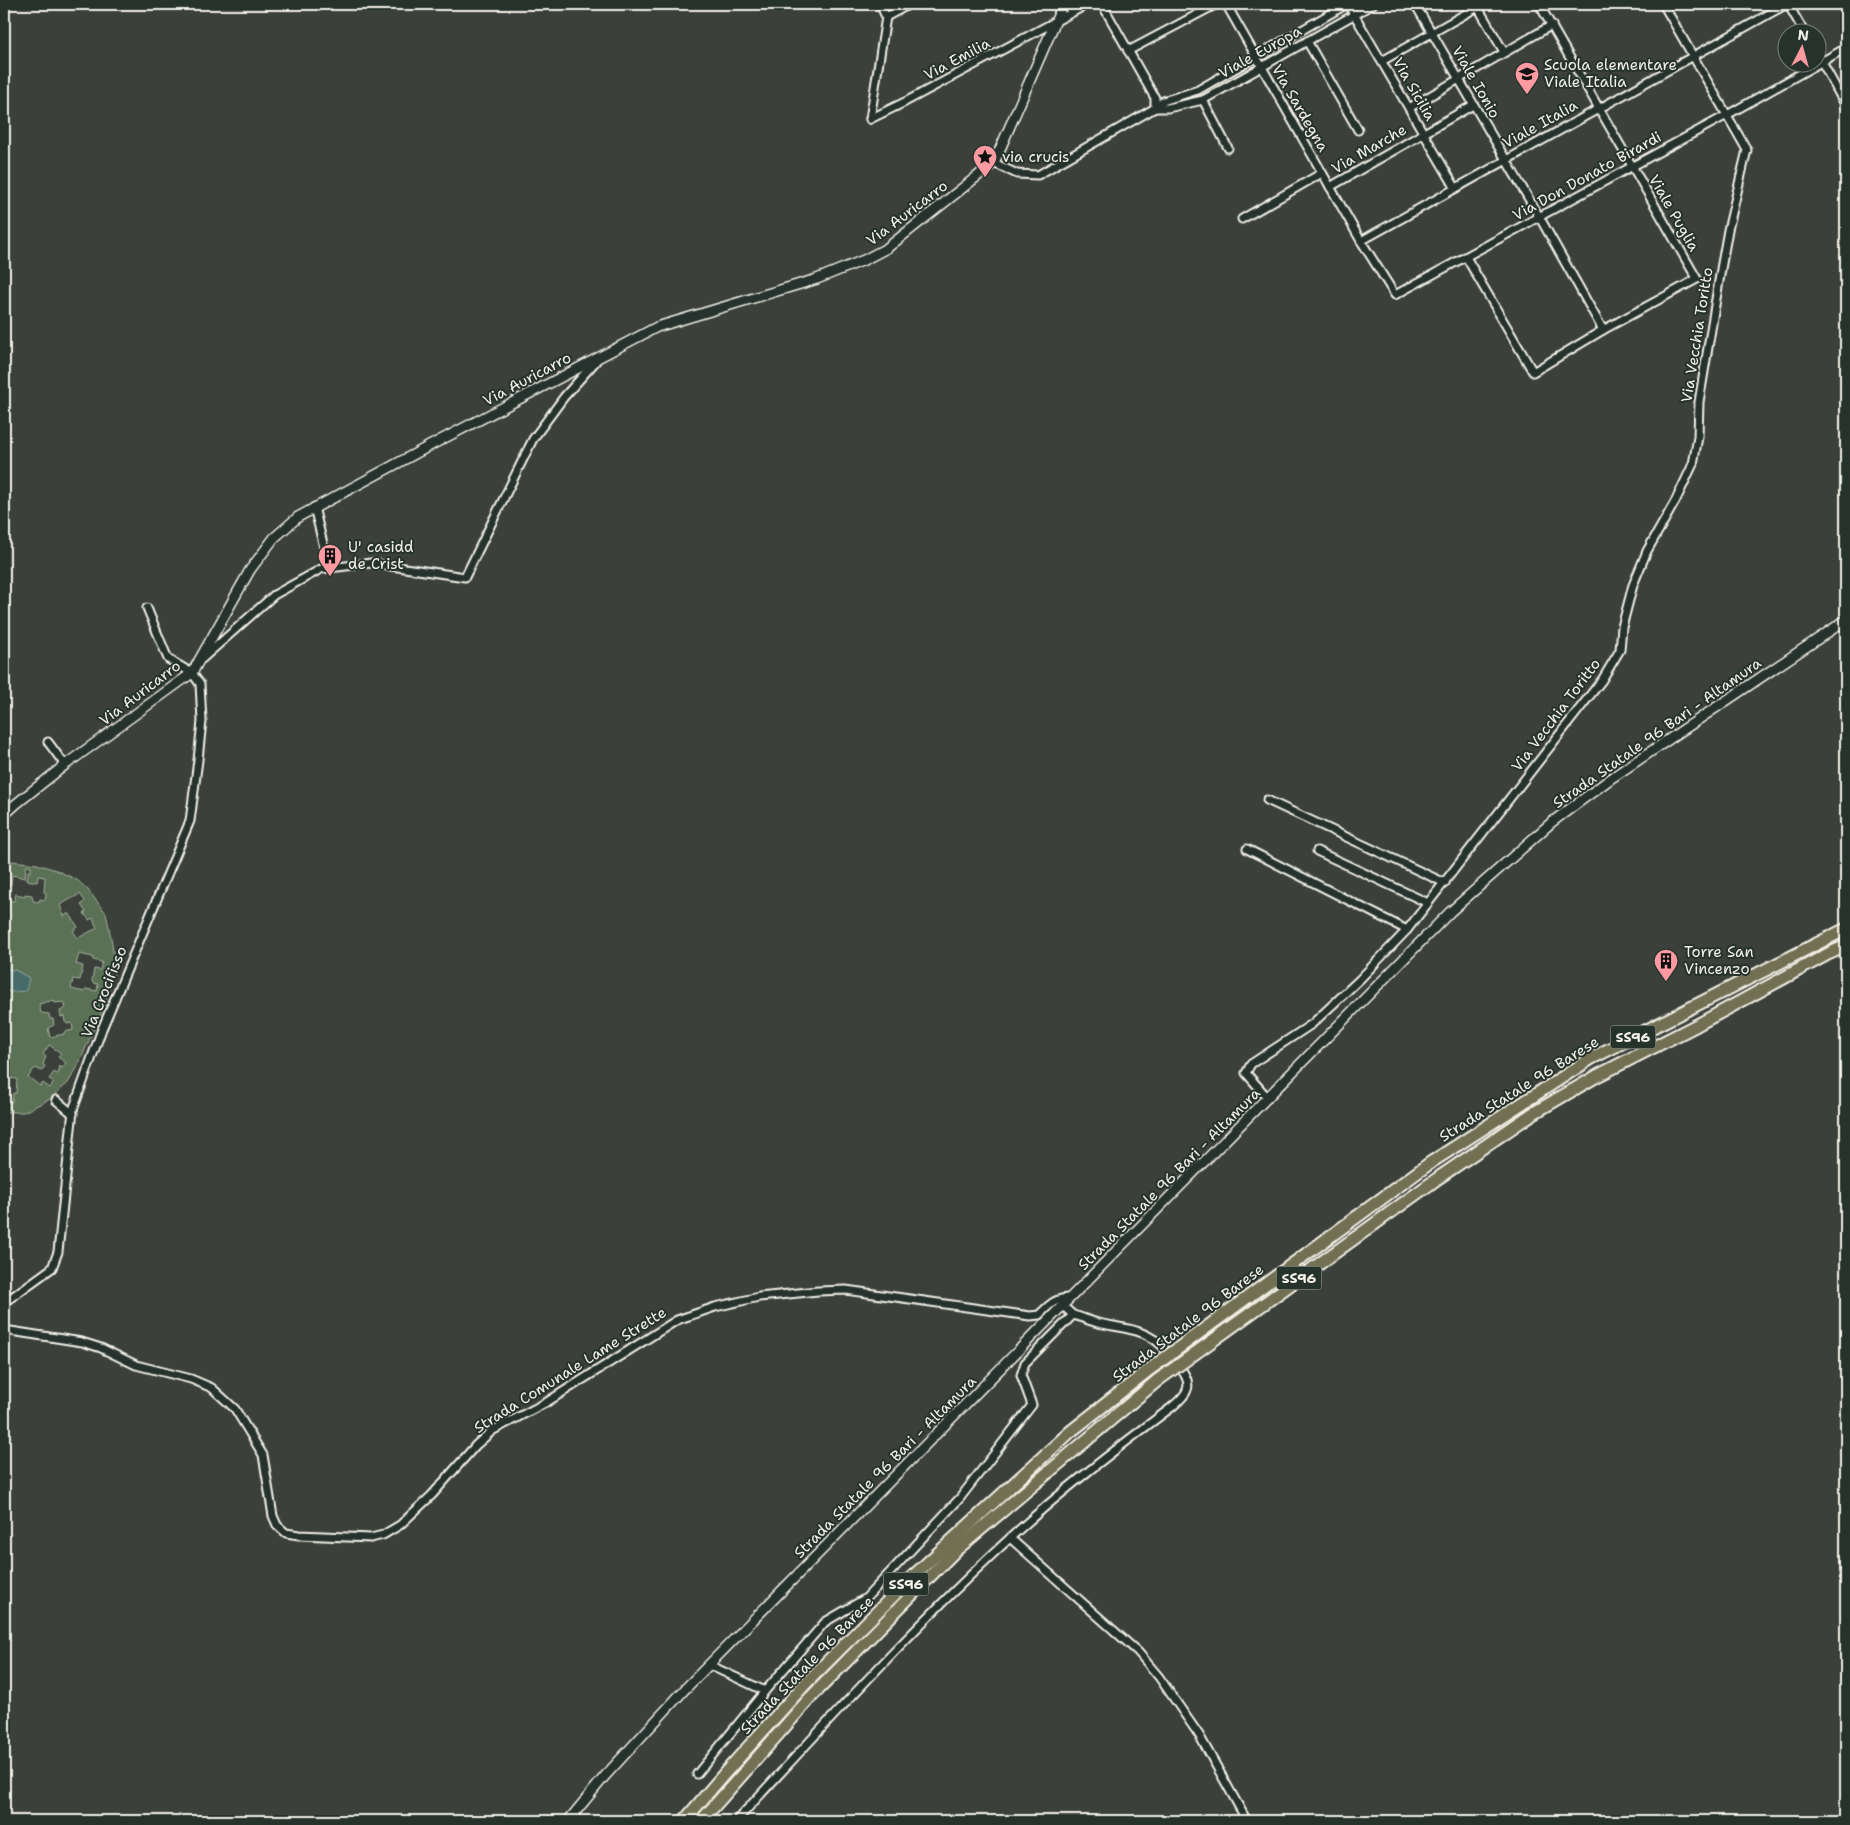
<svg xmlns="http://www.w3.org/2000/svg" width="1850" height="1825" viewBox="0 0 1850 1825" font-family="'Shantell Sans',sans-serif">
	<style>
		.green { fill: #5a7155; stroke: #a7b19e; fill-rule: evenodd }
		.water { fill: #466a6b; stroke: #8ca09d }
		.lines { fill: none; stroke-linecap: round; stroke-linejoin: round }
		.minor-casing { stroke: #f4f1e8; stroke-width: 11 }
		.tertiary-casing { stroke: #f4f1e8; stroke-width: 12 }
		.trunk-casing { stroke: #f4f1e8; stroke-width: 15 }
		.minor { stroke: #26332d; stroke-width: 7 }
		.tertiary { stroke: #26332d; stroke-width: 9 }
		.trunk { stroke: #716f52; stroke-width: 11 }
		.trunk-bridge-casing { stroke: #f4f1e8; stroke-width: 15; stroke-linecap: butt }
		.trunk-bridge { stroke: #716f52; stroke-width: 11 }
		.labels { text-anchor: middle; stroke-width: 4; stroke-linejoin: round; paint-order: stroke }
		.shield { fill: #26332d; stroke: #b6b8b0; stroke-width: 1 }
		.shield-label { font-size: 14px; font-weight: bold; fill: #f4f1e8 }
		.street-label { font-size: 15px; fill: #f4f1e8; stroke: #26332d }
		.poi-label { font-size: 15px; fill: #f4f1e8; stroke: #26332d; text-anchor: start }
	</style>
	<rect width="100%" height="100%" fill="#3b403b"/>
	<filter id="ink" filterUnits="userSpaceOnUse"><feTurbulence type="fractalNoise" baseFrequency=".02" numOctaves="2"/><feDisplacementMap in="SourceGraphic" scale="10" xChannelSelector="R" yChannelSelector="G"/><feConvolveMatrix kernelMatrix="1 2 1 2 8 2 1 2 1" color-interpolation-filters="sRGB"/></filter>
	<g filter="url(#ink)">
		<path class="green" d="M4 861H12L37 864 56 870 77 880 88 890 106 913 112 943 115 970 104 1006 77 1068 68 1083 50 1099 24 1112H4V1095L5 1102H12L13 1093H16L17 1079 7 1078 6 1084H4V989L11 992 29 978 15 970H4ZM26 866 31 867V871H28L27 880 37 882 38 876 45 877 44 892 46 893 45 900 40 899 39 902 33 901 32 895 25 894V896L16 894 14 901 5 900 7 885H11L12 875 25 878ZM80 894 85 901 81 905 86 912 84 913 89 920 93 918 97 928 78 938 73 931 78 927 69 913 64 916 60 905ZM79 954 93 957V960L102 962 100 970 94 969 92 981 93 983 98 984 97 991 86 989 85 992 71 989 73 979 80 980 83 966 76 964ZM54 1000 55 1003 64 1002 66 1008 60 1011 61 1017 64 1016 65 1022 67 1024 72 1023 73 1030 64 1032V1034L50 1037 48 1028 54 1025 53 1019H50L49 1014 41 1013 39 1004ZM49 1045 61 1053 58 1057 66 1063 62 1068 59 1066 58 1068 60 1070 57 1074 54 1072 49 1079 54 1082 50 1088 43 1083 40 1086 28 1077 35 1068 42 1071 45 1066 43 1064 46 1057 43 1054Z"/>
		<polygon class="water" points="8,969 15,970 29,978 26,991 11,992 4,989 4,970"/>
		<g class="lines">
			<defs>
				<g id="minor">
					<polyline points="880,4 886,17 910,4"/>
					<polyline points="1102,4 1155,98 1155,108"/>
					<polyline points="1226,4 1361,241 1395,295 1727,115 1846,48"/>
					<polyline points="1348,4 1455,187"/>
					<polyline points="1415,4 1540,218 1603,330"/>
					<polyline points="1476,4 1504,52"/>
					<polyline points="1788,4 1804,32"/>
					<polyline points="1307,41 1358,130"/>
					<polyline points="1128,51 1217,4"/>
					<polyline points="1818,55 1846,106"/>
					<polyline points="1382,61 1483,4"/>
					<polyline points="1203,100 1228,148"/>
					<polyline points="1155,108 1168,108 1203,100 1373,4"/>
					<polyline points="1409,108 1552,25"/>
					<polyline points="870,119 905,102 1088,4"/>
					<polyline points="870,119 886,17"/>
					<polyline points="994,163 1017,174 1038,175 1155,108 1163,101 1198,90 1347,4"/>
					<polyline points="1330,187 1473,105"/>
					<polyline points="1242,219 1322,173"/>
					<polyline points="1361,241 1787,4"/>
					<polyline points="1466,257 1533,372 1603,330 1697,279 1539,4"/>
					<polyline points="314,507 329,568"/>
					<polyline points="202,659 274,595 321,569 371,563 465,577 533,439 564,397 596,361"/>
					<polyline points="48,742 65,765"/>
					<polyline points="1267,800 1445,883"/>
					<polyline points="1247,849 1407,930"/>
					<polyline points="1317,851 1428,903"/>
					<polyline points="1268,1098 1246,1073 1251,1064 1312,1024 1360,979 1407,930 1602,680 1620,650 1622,627 1633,585 1647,551 1676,500 1693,464 1698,437 1699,402 1721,269 1728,230 1747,150 1663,4"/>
					<polyline points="56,1100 73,1114"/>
					<polyline points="4,1306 5,1302 52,1268 58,1252 73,1110 102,1029 190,821 198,760 202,721 200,684 192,673 168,659 147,608"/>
					<path d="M4 1330 82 1342 101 1348 136 1365 191 1379 212 1388 235 1409 263 1455 273 1516 277 1525 286 1533 299 1535 371 1538 383 1535 400 1525 432 1495 476 1445 492 1431 547 1402 677 1320 715 1307 759 1297 818 1291 846 1290 1030 1316 1039 1315C1049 1305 1055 1298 1070 1298"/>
					<polyline points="1010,1538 1138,1652 1159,1677 1199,1735 1247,1821"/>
					<polyline points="709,1665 765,1691"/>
					<polyline points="697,1774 765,1691 825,1622 866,1598 960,1498 1032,1405 1021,1375 1025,1363 1073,1315 1063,1306"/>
					<path d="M736 1821C825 1725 913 1627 1010 1538 1061 1491 1116 1449 1172 1407 1189 1393 1194 1385 1179 1366 1173 1359 1167 1349 1159 1343 1141 1328 1120 1328 1098 1323 1090 1321 1081 1317 1073 1315"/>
				</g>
				<g id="tertiary">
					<polyline points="4,815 16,804 65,765 192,673 250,570 274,538 298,517 435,443 657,327 817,279 864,260 887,248 994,163 1063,4"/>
					<polyline points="568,1821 605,1776 686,1688 1450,912 1552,822 1613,777 1846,620"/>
				</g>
				<g id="trunk">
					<polyline points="1430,1163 1592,1058 1846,929"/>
					<polyline points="1441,1176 1532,1114 1597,1076 1697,1025 1828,954 1846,946"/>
					<polyline points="684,1821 725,1773 805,1684 912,1577 1070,1432 1150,1369"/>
					<polyline points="701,1821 811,1697 956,1550 1158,1380"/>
				</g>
			</defs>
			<use href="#minor" class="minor-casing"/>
			<use href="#tertiary" class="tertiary-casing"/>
			<use href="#trunk" class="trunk-casing"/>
			<use href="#minor" class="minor"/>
			<use href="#tertiary" class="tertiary"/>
			<use href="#trunk" class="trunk"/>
			<defs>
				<g id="trunk-bridge">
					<polyline points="1150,1369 1430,1163"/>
					<polyline points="1158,1380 1441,1176"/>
				</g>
			</defs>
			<use href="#trunk-bridge" class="trunk-bridge-casing"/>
			<use href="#trunk-bridge" class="trunk-bridge"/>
		</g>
	</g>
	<defs>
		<symbol id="school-pin" viewBox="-11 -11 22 30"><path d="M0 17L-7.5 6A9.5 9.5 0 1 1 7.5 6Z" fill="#ff9aa2" stroke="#26332d"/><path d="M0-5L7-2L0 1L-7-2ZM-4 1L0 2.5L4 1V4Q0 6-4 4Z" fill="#111"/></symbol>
		<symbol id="sight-pin" viewBox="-11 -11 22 30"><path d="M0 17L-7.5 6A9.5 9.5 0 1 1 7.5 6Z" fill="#ff9aa2" stroke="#26332d"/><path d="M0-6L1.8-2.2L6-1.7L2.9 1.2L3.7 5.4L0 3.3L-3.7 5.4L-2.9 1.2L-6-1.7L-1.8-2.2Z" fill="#111"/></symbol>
		<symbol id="building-pin" viewBox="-11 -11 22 30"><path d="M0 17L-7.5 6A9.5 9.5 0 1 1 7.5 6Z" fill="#ff9aa2" stroke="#26332d"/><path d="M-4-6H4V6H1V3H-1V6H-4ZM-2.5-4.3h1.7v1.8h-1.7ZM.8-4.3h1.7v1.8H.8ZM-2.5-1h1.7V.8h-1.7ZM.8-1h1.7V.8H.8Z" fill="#111"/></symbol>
	</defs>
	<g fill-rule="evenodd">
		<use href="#school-pin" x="1513" y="60" width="28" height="38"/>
		<use href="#sight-pin" x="971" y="143" width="28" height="38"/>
		<use href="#building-pin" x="316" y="542" width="28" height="38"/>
		<use href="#building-pin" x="1652" y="947" width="28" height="38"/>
	</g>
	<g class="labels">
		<g class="shield">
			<rect x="1610.5" y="1025.5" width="45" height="23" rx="4"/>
			<rect x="1276.5" y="1266.5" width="45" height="23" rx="4"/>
			<rect x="883.5" y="1572.5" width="45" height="23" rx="4"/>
		</g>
		<g class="shield-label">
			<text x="1633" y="1042">SS96</text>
			<text x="1299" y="1283">SS96</text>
			<text x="906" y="1589">SS96</text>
		</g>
		<g class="street-label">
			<text transform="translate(1260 52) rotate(-29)" y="5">Viale Europa</text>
			<text transform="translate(957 59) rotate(-28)" y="5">Via Emilia</text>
			<text transform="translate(1476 82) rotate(60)" y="5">Viale Ionio</text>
			<text transform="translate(1414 89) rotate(60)" y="5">Via Sicilia</text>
			<text transform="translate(1300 108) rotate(60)" y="5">Via Sardegna</text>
			<text transform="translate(1540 124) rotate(-29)" y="5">Viale Italia</text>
			<text transform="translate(1369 149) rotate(-30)" y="5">Via Marche</text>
			<text transform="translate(1587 176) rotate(-29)" y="5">Via Don Donato Birardi</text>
			<text transform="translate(907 213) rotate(-37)" y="5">Via Auricarro</text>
			<text transform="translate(1674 213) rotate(60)" y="5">Viale Puglia</text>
			<text transform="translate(1697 335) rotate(-81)" y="5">Via Vecchia Toritto</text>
			<text transform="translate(527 379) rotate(-28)" y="5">Via Auricarro</text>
			<text transform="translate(140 693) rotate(-37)" y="5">Via Auricarro</text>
			<text transform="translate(1556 715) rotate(-53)" y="5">Via Vecchia Toritto</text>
			<text transform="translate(1657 733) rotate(-35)" y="5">Strada Statale 96 Bari - Altamura</text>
			<text transform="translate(104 992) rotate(-68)" y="5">Via Crocifisso</text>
			<text transform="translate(1519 1089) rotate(-32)" y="5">Strada Statale 96 Barese</text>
			<text transform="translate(1169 1179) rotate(-45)" y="5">Strada Statale 96 Bari - Altamura</text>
			<text transform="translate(1188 1323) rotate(-37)" y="5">Strada Statale 96 Barese</text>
			<text transform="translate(570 1370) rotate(-32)" y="5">Strada Comunale Lame Strette</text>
			<text transform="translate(885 1467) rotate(-45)" y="5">Strada Statale 96 Bari - Altamura</text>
			<text transform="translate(807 1665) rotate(-46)" y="5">Strada Statale 96 Barese</text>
		</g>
		<g class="poi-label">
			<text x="1544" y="70">Scuola elementare<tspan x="1544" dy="17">Viale Italia</tspan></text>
			<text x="1002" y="162">via crucis</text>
			<text x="348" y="552">U' casidd<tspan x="348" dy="17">de Crist</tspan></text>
			<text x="1684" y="957">Torre San<tspan x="1684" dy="17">Vincenzo</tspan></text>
		</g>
	</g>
	<rect width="1850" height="1825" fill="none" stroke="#26332d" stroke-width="20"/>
	<rect x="10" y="10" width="1830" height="1805" fill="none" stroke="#f4f1e8" stroke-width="2" filter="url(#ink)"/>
	<g transform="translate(1802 48) rotate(6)"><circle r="24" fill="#26332d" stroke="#787f78"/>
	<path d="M0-4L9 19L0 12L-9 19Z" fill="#ff9aa2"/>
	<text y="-8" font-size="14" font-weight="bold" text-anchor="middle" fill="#f4f1e8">N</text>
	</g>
</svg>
